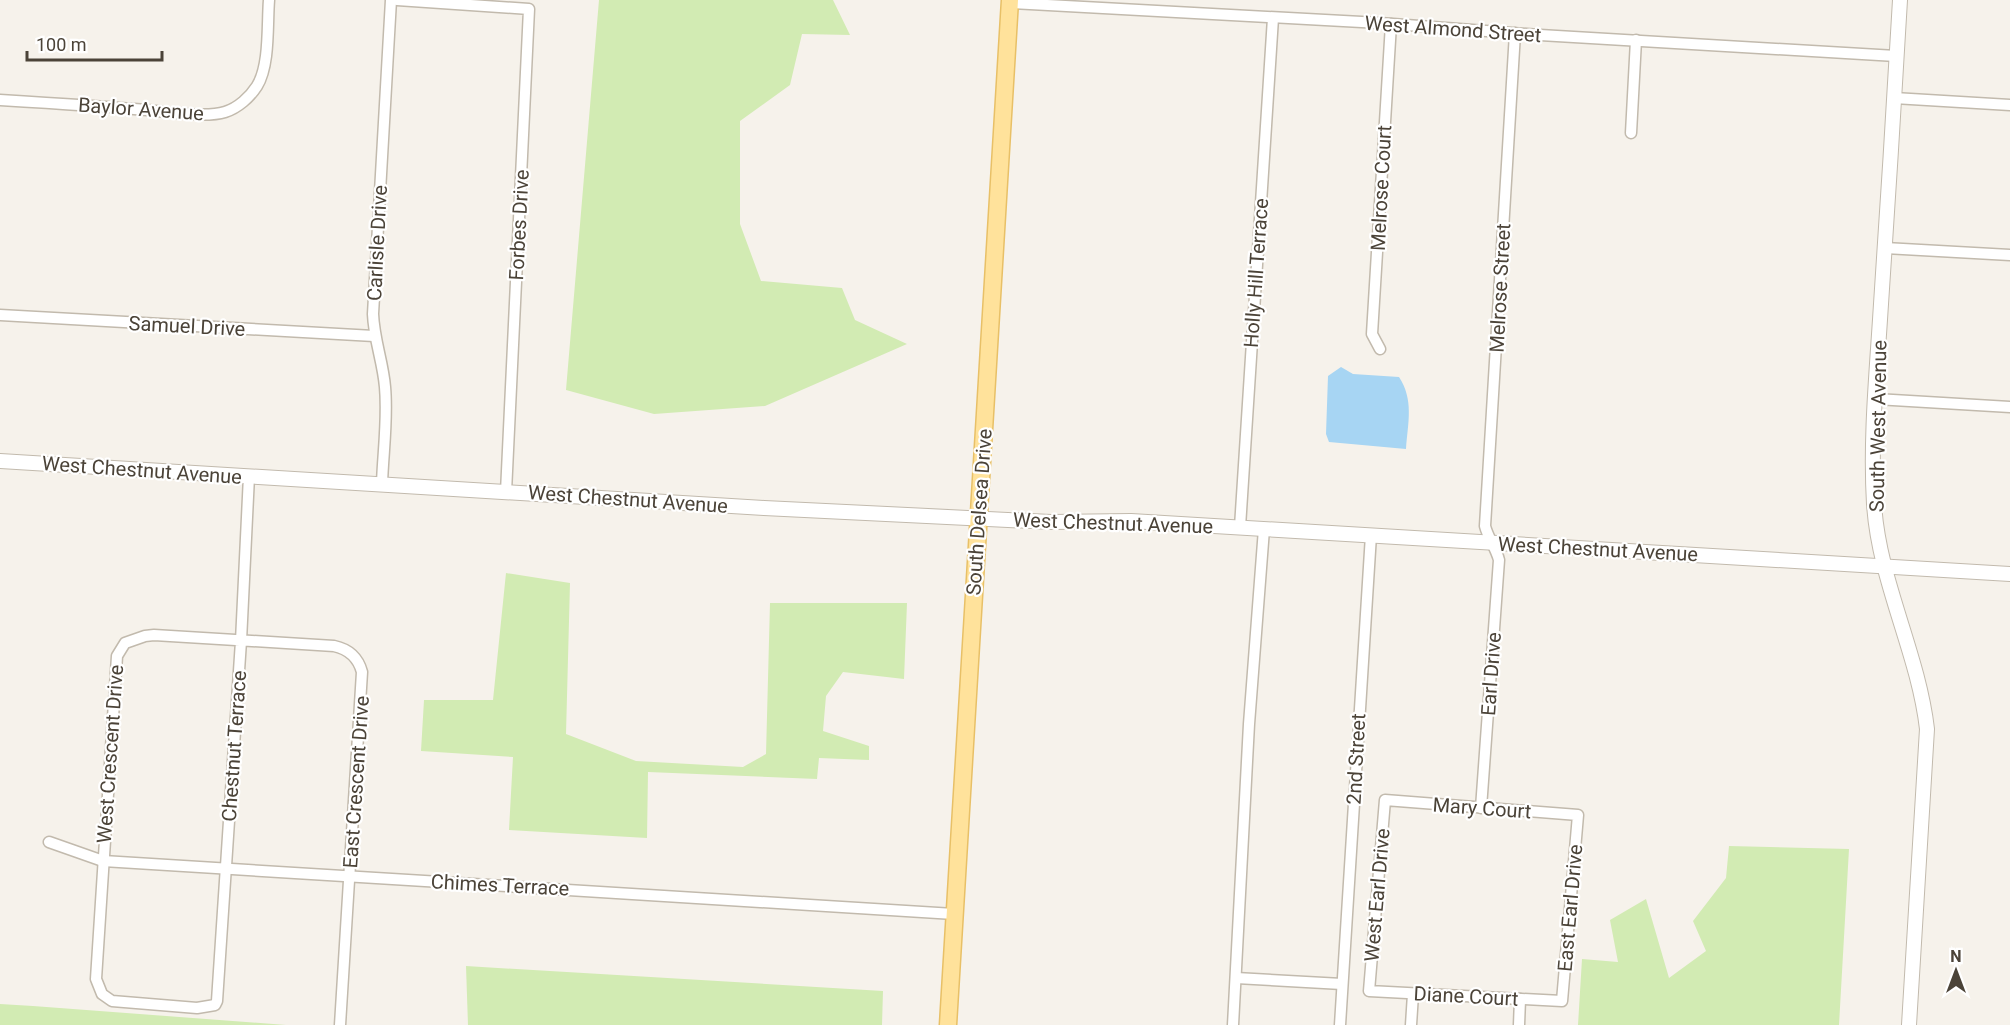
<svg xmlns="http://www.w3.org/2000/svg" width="2010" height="1025" viewBox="0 0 2010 1025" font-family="Roboto,sans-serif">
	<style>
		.green { fill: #d2ebb3 }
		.water { fill: #a7d5f3 }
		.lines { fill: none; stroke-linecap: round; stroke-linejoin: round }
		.minor-casing { stroke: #c2baad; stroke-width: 13 }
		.tertiary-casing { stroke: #c2baad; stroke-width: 16 }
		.primary-casing { stroke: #e8c067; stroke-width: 19 }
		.minor { stroke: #fff; stroke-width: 10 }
		.tertiary { stroke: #fff; stroke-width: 14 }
		.primary { stroke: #ffe29b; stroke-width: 16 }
		.labels { text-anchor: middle; stroke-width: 4.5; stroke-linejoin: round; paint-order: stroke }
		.street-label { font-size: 20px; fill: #4b4338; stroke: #fff }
	</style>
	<rect width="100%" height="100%" fill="#f6f2eb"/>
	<g class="green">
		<polygon points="599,0 833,0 850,35 802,34 790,85 740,121 740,224 761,281 842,288 855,320 907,344 765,406 654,414 566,390"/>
		<polygon points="506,573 570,583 566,734 636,761 743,767 766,754 770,603 907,603 904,679 843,672 826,696 823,731 869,746 869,760 819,758 817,779 648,772 647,838 509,830 513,757 421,751 424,700 493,700"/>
		<polygon points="1729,846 1849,849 1839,1025 1578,1025 1582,959 1618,962 1610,920 1646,899 1669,978 1706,951 1693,921 1726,878"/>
		<polygon points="466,966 883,991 882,1025 468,1025"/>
		<polygon points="0,1004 33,1006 286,1025 0,1025"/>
	</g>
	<path class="water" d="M1341 367 1353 374 1399 377C1414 400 1408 422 1406 449L1329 442 1326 434 1328 376Z"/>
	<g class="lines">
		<defs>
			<g id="minor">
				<polyline points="397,0 529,9 506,492"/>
				<polyline points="1010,3 1380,23 1540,35 1896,56"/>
				<polyline points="1894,98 2010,105"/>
				<path d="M0 100C49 103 98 106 147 110 168 112 206 118 225 112 238 108 250 97 257 86 270 65 267 25 269 0"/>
				<polyline points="1631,133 1636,40"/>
				<polyline points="1885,248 2010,255"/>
				<polyline points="0,315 374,336"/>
				<polyline points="1380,349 1372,334 1391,24"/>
				<polyline points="1876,399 2010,407"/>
				<path d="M249 476 241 641 217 1001 215 1005 197 1008 112 1001 102 994 96 979 117 656 125 643 145 636 154 635 334 646C348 649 358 657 362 672L340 1025"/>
				<path d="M382 484C383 452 388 419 385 387 383 362 374 340 373 314L391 0"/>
				<polyline points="1240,527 1273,18"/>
				<polygon points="1385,800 1578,815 1562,1001 1369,991"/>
				<path d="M1481 808 1499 560C1496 548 1488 538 1485 526L1515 33"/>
				<polyline points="49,842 103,861 954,914"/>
				<polyline points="1236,978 1342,984"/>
				<polyline points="1233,1025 1249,724 1264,529"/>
				<polyline points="1340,1025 1371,535"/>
				<polyline points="1411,1025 1413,994"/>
				<polyline points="1519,1025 1520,999"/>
			</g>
			<g id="tertiary">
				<path d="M1900 0C1894 101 1888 203 1881 304 1877 370 1870 438 1874 504 1879 582 1918 652 1927 729L1909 1025"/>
				<polyline points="0,461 764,508 1051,522 1131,521 2010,574"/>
			</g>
			<polyline id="primary" points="948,1025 1010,0"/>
		</defs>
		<use href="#minor" class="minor-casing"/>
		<use href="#tertiary" class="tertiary-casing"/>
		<use href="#primary" class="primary-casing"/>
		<use href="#minor" class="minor"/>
		<use href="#tertiary" class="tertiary"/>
		<use href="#primary" class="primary"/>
	</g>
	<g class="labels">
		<g class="street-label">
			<text transform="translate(1453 29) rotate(4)" y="7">West Almond Street</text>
			<text transform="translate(141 109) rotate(4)" y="7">Baylor Avenue</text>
			<text transform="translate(1381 188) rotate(-87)" y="7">Melrose Court</text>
			<text transform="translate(519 225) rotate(-87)" y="7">Forbes Drive</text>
			<text transform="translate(377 243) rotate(-87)" y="7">Carlisle Drive</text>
			<text transform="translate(1256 273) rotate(-86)" y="7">Holly Hill Terrace</text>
			<text transform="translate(1500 288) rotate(-87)" y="7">Melrose Street</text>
			<text transform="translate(187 326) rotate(3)" y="7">Samuel Drive</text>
			<text transform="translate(1878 426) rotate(-89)" y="7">South West Avenue</text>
			<text transform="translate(142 470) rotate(4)" y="7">West Chestnut Avenue</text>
			<text transform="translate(628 499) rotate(4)" y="7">West Chestnut Avenue</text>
			<text transform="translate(979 512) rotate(-86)" y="7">South Delsea Drive</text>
			<text transform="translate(1113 523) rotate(2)" y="7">West Chestnut Avenue</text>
			<text transform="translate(1598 549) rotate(3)" y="7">West Chestnut Avenue</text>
			<text transform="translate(1491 674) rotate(-86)" y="7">Earl Drive</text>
			<text transform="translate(234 746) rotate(-86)" y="7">Chestnut Terrace</text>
			<text transform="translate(110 754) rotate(-86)" y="7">West Crescent Drive</text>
			<text transform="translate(1356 759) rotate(-87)" y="7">2nd Street</text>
			<text transform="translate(356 782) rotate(-86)" y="7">East Crescent Drive</text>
			<text transform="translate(1482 808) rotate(4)" y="7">Mary Court</text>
			<text transform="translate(500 885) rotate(3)" y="7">Chimes Terrace</text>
			<text transform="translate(1377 895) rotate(-85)" y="7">West Earl Drive</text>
			<text transform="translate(1570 908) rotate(-85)" y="7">East Earl Drive</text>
			<text transform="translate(1466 996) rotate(3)" y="7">Diane Court</text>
		</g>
	</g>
	<g transform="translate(1956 971)" stroke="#ffffff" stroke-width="4.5" paint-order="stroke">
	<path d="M0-4.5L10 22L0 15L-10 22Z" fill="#4b4338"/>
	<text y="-9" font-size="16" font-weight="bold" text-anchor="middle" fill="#4b4338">N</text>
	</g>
	<path d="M27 51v9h135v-9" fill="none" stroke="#4b4338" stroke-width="3"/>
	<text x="36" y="51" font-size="18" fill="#4b4338" stroke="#ffffff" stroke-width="4.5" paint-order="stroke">100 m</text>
</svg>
